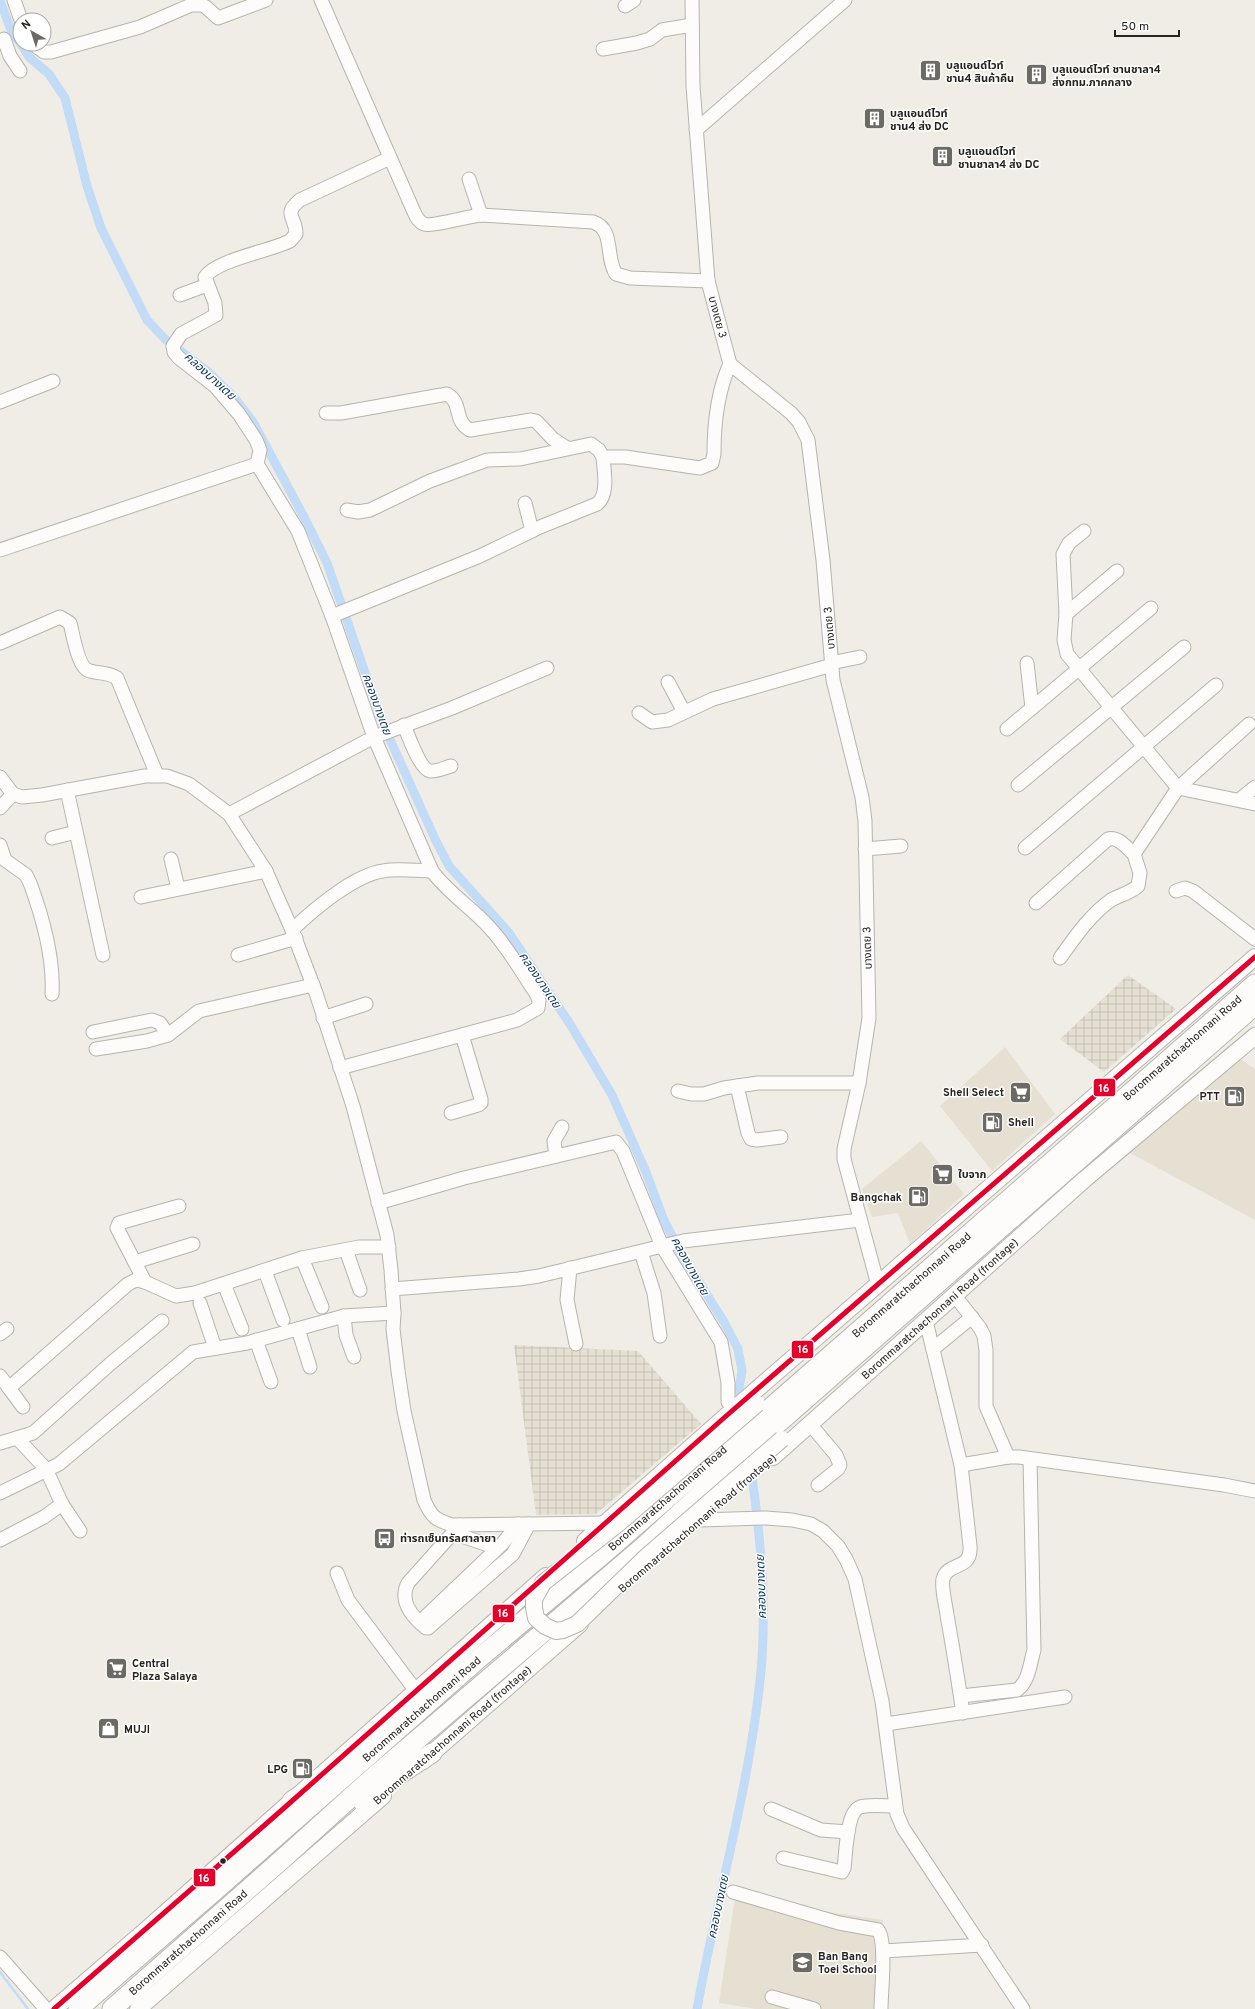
<svg xmlns="http://www.w3.org/2000/svg" width="1255" height="2009" viewBox="0 0 1255 2009" font-family="Overpass,'Noto Sans Thai',sans-serif">
	<style>
		.built { fill: #e6e0d3 }
		.industrial { fill: url(#industrial-grid) }
		.lines { fill: none; stroke-linecap: round; stroke-linejoin: round }
		.stream { stroke: #c2dbf6; stroke-width: 2.5 }
		.canal { stroke: #c2dbf6; stroke-width: 9 }
		.minor-casing { stroke: #b6b4af; stroke-width: 15 }
		.major-casing { stroke: #b6b4af; stroke-width: 18 }
		.highway-casing { stroke: #b6b4af; stroke-width: 21 }
		.minor { stroke: #fdfcfb; stroke-width: 13 }
		.major { stroke: #fdfcfb; stroke-width: 16 }
		.highway { stroke: #fdfcfb; stroke-width: 19 }
		.major-bridge-casing { stroke: #b6b4af; stroke-width: 18; stroke-linecap: butt }
		.major-bridge { stroke: #fdfcfb; stroke-width: 16 }
		.bus-1-casing { stroke: #fff; stroke-width: 8 }
		.bus-1 { stroke: #e4002b; stroke-width: 5 }
		.bus-dot { fill: #25231f; stroke: #fff; stroke-width: 1.5 }
		.labels { text-anchor: middle; stroke-width: 3; stroke-linejoin: round; paint-order: stroke }
		.poi-label { font-size: 11px; font-weight: bold; fill: #25231f; stroke: #fff; text-anchor: start }
		.street-label { font-size: 11px; fill: #25231f; stroke: #fff }
		.water-label { font-size: 12px; font-style: italic; fill: #08335d; stroke: #fff }
		.line-badge { stroke: #fff; stroke-width: 1.5 }
		.badge-label { font-size: 11px; text-anchor: middle; font-weight: bold; fill: #fff }
	</style>
	<defs>
		<pattern id="industrial-grid" width="8" height="8" patternUnits="userSpaceOnUse"><rect width="8" height="8" fill="#e6e0d3"/><path d="M0 4h8M4 0v8" fill="none" stroke="#c5c0b5"/></pattern>
	</defs>
	<rect width="100%" height="100%" fill="#f0ede6"/>
	<g class="built">
		<polygon points="1005,1047 1055,1114 992,1171 940,1106"/>
		<polygon points="1240,1059 1255,1069 1255,1220 1130,1153"/>
		<polygon points="921,1141 964,1194 910,1244 898,1213 872,1217 862,1189"/>
		<polygon points="735,1898 883,1920 878,2009 756,2009 719,2003"/>
	</g>
	<g class="industrial">
		<polygon points="1128,975 1176,1009 1104,1072 1060,1039"/>
		<polygon points="514,1345 638,1351 701,1424 596,1514 536,1515"/>
	</g>
	<g class="lines">
		<polyline class="stream" points="0,1972 28,2009"/>
		<g class="canal">
			<polyline points="0,1 11,30 20,43"/>
			<polyline points="21,44 29,57 49,74 65,98 87,186 101,228 147,320 165,339 206,370 234,397 253,422 303,515 327,563 383,724 435,839 449,866 509,933 570,1024 612,1095 646,1172 663,1218 679,1250 724,1322 738,1349 742,1371 739,1388 742,1405"/>
			<path d="M697 2009C717 1896 750 1786 761 1671 767 1605 760 1529 750 1463"/>
		</g>
		<defs>
			<g id="minor">
				<polyline points="14,0 21,20"/>
				<path d="M321 0 414 212C416 217 419 222 424 224 432 227 469 216 481 215L593 222C615 229 605 258 616 274L630 278 708 281"/>
				<polyline points="692,0 693,86 708,281 714,304 730,364 791,413 799,422 808,440 823,560 833,680 862,797 865,821 869,1018 859,1083 844,1149 844,1159 878,1285"/>
				<polyline points="625,6 634,0"/>
				<polyline points="4,39 10,56 20,71"/>
				<polyline points="33,44 44,52 51,52 140,27 191,5 202,5 206,7 218,18 266,0"/>
				<polyline points="603,49 637,43 650,39 662,30 692,25"/>
				<polyline points="696,130 845,0"/>
				<polyline points="469,179 481,215"/>
				<polyline points="180,295 207,285"/>
				<polyline points="0,402 53,381"/>
				<path d="M326 413H341L447 394C463 403 453 421 470 430L531 420 536 421 553 439 567 448"/>
				<path d="M257 464 260 450 256 440 239 414 215 386 179 358 174 352 173 346 181 334 216 315 215 303 205 277C216 260 270 251 290 241L296 234C296 216 282 215 300 200L390 158"/>
				<polyline points="525,503 532,531"/>
				<polyline points="347,510 358,512 370,510 430,481 487,460 520,459 591,444 599,450 603,457"/>
				<polyline points="1084,531 1069,543 1063,554 1066,614 1064,640 1067,654 1178,788 1255,804"/>
				<polyline points="0,550 257,464 298,531 332,616"/>
				<polyline points="1066,614 1117,571"/>
				<path d="M0 643 60 617 70 623C73 634 78 669 90 671 101 674 108 672 117 678L157 775"/>
				<polyline points="831,663 860,657"/>
				<polyline points="1027,663 1032,708"/>
				<polyline points="668,682 684,712"/>
				<polyline points="639,713 652,722 668,720 713,699 832,665"/>
				<path d="M404 725C408 735 420 769 430 771 436 772 444 768 451 766"/>
				<polyline points="1007,729 1151,608"/>
				<path d="M0 777 13 794 22 797 42 795 145 776H167L189 784 229 814 266 871 292 930 316 993 353 1106 387 1235 391 1270 394 1313 393 1329 398 1371 404 1411 424 1500C431 1516 435 1520 452 1525L605 1523"/>
				<polyline points="1018,785 1184,647"/>
				<polyline points="67,790 103,955"/>
				<polyline points="1239,800 1255,787"/>
				<polyline points="0,808 13,794"/>
				<path d="M229 814 374 737 332 616 480 556 540 527 597 504C609 495 604 471 603 457H625L700 468 712 463 714 454C714 424 717 392 730 364"/>
				<polyline points="52,838 76,832"/>
				<path d="M0 845 5 860 26 875 30 883C43 918 54 957 52 994"/>
				<polyline points="1025,848 1216,685"/>
				<polyline points="865,849 901,846"/>
				<polyline points="171,859 178,888"/>
				<polyline points="1176,891 1185,888 1193,891 1255,939"/>
				<polyline points="141,897 266,871"/>
				<path d="M1036 903 1108 839C1118 836 1127 848 1134 854L1178 788 1249 724"/>
				<path d="M292 930C313 910 354 875 383 871 399 868 416 871 432 871"/>
				<polyline points="238,955 296,938"/>
				<path d="M1060 958C1075 937 1090 915 1111 900 1120 895 1130 893 1138 886L1140 873 1134 854"/>
				<polyline points="323,1018 366,1004"/>
				<polyline points="93,1032 152,1020 160,1023 168,1035"/>
				<polyline points="96,1049 147,1041 168,1035 199,1011 313,985"/>
				<path d="M340 1068 517 1020 538 1008 539 1001 537 995C522 973 508 947 489 927 471 907 448 893 432 871L374 737 452 708 547 668"/>
				<polyline points="737,1086 748,1133 751,1139 757,1140 781,1137"/>
				<polyline points="678,1091 691,1094 704,1094 724,1088 758,1083 859,1083"/>
				<polyline points="451,1113 478,1105 481,1103 481,1099 462,1035"/>
				<polyline points="556,1156 554,1141 562,1127"/>
				<polyline points="378,1203 464,1178 616,1142 623,1151 662,1246 721,1342 728,1383 728,1402"/>
				<polyline points="346,1250 360,1290"/>
				<polyline points="641,1252 654,1293 660,1336"/>
				<polyline points="302,1258 322,1307"/>
				<polyline points="135,1262 193,1244"/>
				<polyline points="570,1268 567,1300 576,1344"/>
				<polyline points="265,1271 283,1320"/>
				<polyline points="145,1282 117,1228 119,1223 179,1206"/>
				<polyline points="224,1284 242,1329"/>
				<polyline points="392,1289 519,1279 539,1276 683,1241 860,1220"/>
				<polyline points="955,1296 980,1328 984,1336 986,1350 986,1406 1008,1457 1019,1457 1224,1485 1255,1491"/>
				<polyline points="200,1303 215,1348"/>
				<polyline points="344,1316 346,1335 354,1357"/>
				<path d="M926 1321 961 1465 970 1546C972 1571 948 1561 943 1579 941 1587 946 1606 947 1615 953 1648 958 1680 963 1713"/>
				<polyline points="298,1329 310,1367"/>
				<polyline points="0,1334 7,1329"/>
				<polyline points="256,1340 271,1382"/>
				<polyline points="933,1349 972,1317"/>
				<polyline points="0,1376 9,1388 128,1284 136,1280 145,1282 176,1296 195,1293 302,1258 359,1247 389,1247"/>
				<polyline points="9,1388 23,1407"/>
				<polyline points="810,1424 836,1455 840,1465 838,1469 818,1485"/>
				<polyline points="17,1438 46,1469 62,1504 80,1531"/>
				<polyline points="0,1443 33,1433 110,1364 162,1321"/>
				<polyline points="961,1465 1008,1457"/>
				<polyline points="0,1493 59,1464 193,1352 247,1343 344,1316 394,1313"/>
				<polyline points="700,1520 766,1518 792,1520 811,1524 823,1531 838,1546 846,1559 855,1579 882,1701 897,1814 903,1828 1023,2009"/>
				<path d="M460 1525 408 1583C399 1601 411 1616 426 1628H428L513 1554 529 1524"/>
				<polyline points="453,1533 497,1548"/>
				<polyline points="0,1540 44,1517 62,1504"/>
				<polyline points="337,1573 348,1600 416,1691"/>
				<polyline points="420,1622 503,1543 518,1524"/>
				<path d="M961 1696 1017 1690C1029 1682 1030 1663 1034 1650L1030 1459"/>
				<polyline points="886,1724 1065,1697"/>
				<polyline points="771,1809 821,1830 848,1832"/>
				<path d="M783 1858 842 1872 844 1868C846 1855 846 1812 860 1807 870 1804 884 1806 894 1806"/>
				<path d="M733 1892 839 1923 878 1930C887 1942 881 1992 881 2009"/>
				<polyline points="883,1951 982,1945"/>
				<polyline points="0,1957 46,2009"/>
				<polyline points="772,1997 814,2009"/>
			</g>
			<g id="major">
				<path id="s1" d="M773 1457 1085 1179 1255 1036"/>
				<polyline points="585,1541 725,1417 1255,957"/>
				<polyline points="423,1761 580,1624"/>
				<polyline points="54,2009 147,1929 546,1576"/>
				<polyline points="138,2009 383,1796"/>
			</g>
			<g id="highway">
				<polyline points="292,1801 334,1773"/>
				<polyline points="363,1802 392,1779 432,1753"/>
				<path id="s2" d="M78 2009 219 1887 477 1660 608 1550 1255 984"/>
				<path id="s3" d="M112 2009 287 1855 371 1779 643 1547 769 1431 1255 1005"/>
			</g>
		</defs>
		<use href="#minor" class="minor-casing"/>
		<use href="#major" class="major-casing"/>
		<use href="#highway" class="highway-casing"/>
		<use href="#minor" class="minor"/>
		<use href="#major" class="major"/>
		<use href="#highway" class="highway"/>
		<defs>
			<polyline id="major-bridge" points="757,1404 619,1523 543,1583 534,1599 534,1608 536,1618 545,1626 556,1631 563,1630 577,1624 646,1557 782,1439"/>
		</defs>
		<use href="#major-bridge" class="major-bridge-casing"/>
		<use href="#major-bridge" class="major-bridge"/>
		<defs>
			<polyline id="bus-1" points="54,2009 283,1809 725,1417 1255,957"/>
		</defs>
		<use href="#bus-1" class="bus-1-casing"/>
		<use href="#bus-1" class="bus-1"/>
	</g>
	<defs>
		<symbol id="building-square" viewBox="-11 -11 22 22"><rect x="-9" y="-9" width="18" height="18" rx="4" fill="#6c6a65" stroke="#fff"/><path d="M-4-6H4V6H1V3H-1V6H-4ZM-2.5-4.3h1.7v1.8h-1.7ZM.8-4.3h1.7v1.8H.8ZM-2.5-1h1.7V.8h-1.7ZM.8-1h1.7V.8H.8Z" fill="#fff"/></symbol>
		<symbol id="supermarket-square" viewBox="-11 -11 22 22"><rect x="-9" y="-9" width="18" height="18" rx="4" fill="#6c6a65" stroke="#fff"/><path d="M-6-5.5h2.5l.6 2H6L4.5 2H-2.5L-4.4-4H-6ZM-1.5 3.2a1.3 1.3 0 1 0 .1 0ZM3 3.2a1.3 1.3 0 1 0 .1 0Z" fill="#fff"/></symbol>
		<symbol id="fuel-square" viewBox="-11 -11 22 22"><rect x="-9" y="-9" width="18" height="18" rx="4" fill="#6c6a65" stroke="#fff"/><path d="M-5.5-6h7V0h2V4h1.3V-2.5L3-4.5l.8-.8L6-3V5H2.5V1h-1V6h-7ZM-4.2-4.7v3.2H.2V-4.7Z" fill="#fff"/></symbol>
		<symbol id="bus-square" viewBox="-11 -11 22 22"><rect x="-9" y="-9" width="18" height="18" rx="4" fill="#6c6a65" stroke="#fff"/><path d="M-5-6H5V4H4V6H2V4H-2V6H-4V4H-5ZM-3.5-4V0h7V-4ZM-3.5 1.2v1.5H-2V1.2ZM2 1.2v1.5H3.5V1.2Z" fill="#fff"/></symbol>
		<symbol id="shop-square" viewBox="-11 -11 22 22"><rect x="-9" y="-9" width="18" height="18" rx="4" fill="#6c6a65" stroke="#fff"/><path d="M-5-2.5h2.3a2.7 3.5 0 0 1 5.4 0H5L5.5 6h-11ZM-1.5-2.5h3a1.5 2.3 0 0 0-3 0Z" fill="#fff"/></symbol>
		<symbol id="school-square" viewBox="-11 -11 22 22"><rect x="-9" y="-9" width="18" height="18" rx="4" fill="#6c6a65" stroke="#fff"/><path d="M0-5L7-2L0 1L-7-2ZM-4 1L0 2.5L4 1V4Q0 6-4 4Z" fill="#fff"/></symbol>
	</defs>
	<g fill-rule="evenodd">
		<use href="#building-square" x="918" y="58" width="25" height="25"/>
		<use href="#building-square" x="1024" y="62" width="25" height="25"/>
		<use href="#building-square" x="862" y="106" width="25" height="25"/>
		<use href="#building-square" x="930" y="144" width="25" height="25"/>
		<use href="#supermarket-square" x="1008" y="1080" width="25" height="25"/>
		<use href="#fuel-square" x="1222" y="1084" width="25" height="25"/>
		<use href="#fuel-square" x="980" y="1110" width="25" height="25"/>
		<use href="#supermarket-square" x="930" y="1162" width="25" height="25"/>
		<use href="#fuel-square" x="906" y="1184" width="25" height="25"/>
		<use href="#bus-square" x="372" y="1526" width="25" height="25"/>
		<use href="#supermarket-square" x="104" y="1656" width="25" height="25"/>
		<use href="#shop-square" x="96" y="1716" width="25" height="25"/>
		<use href="#fuel-square" x="290" y="1756" width="25" height="25"/>
		<use href="#school-square" x="790" y="1950" width="25" height="25"/>
	</g>
	<circle class="bus-dot" cx="223" cy="1861" r="3.5"/>
	<g class="labels">
		<g class="poi-label">
			<text x="946" y="69">บลูแอนด์ไวท์<tspan x="946" dy="13">ชาน4 สินค้าคืน</tspan></text>
			<text x="1052" y="73">บลูแอนด์ไวท์ ชานชาลา4<tspan x="1052" dy="13">ส่งกทม.ภาคกลาง</tspan></text>
			<text x="890" y="117">บลูแอนด์ไวท์<tspan x="890" dy="13">ชาน4 ส่ง DC</tspan></text>
			<text x="958" y="155">บลูแอนด์ไวท์<tspan x="958" dy="13">ชานชาลา4 ส่ง DC</tspan></text>
			<text x="1004" y="1096" text-anchor="end">Shell Select</text>
			<text x="1220" y="1100" text-anchor="end">PTT</text>
			<text x="1008" y="1126">Shell</text>
			<text x="958" y="1178">ใบจาก</text>
			<text x="902" y="1201" text-anchor="end">Bangchak</text>
			<text x="400" y="1542">ท่ารถเซ็นทรัลศาลายา</text>
			<text x="132" y="1667">Central<tspan x="132" dy="13">Plaza Salaya</tspan></text>
			<text x="124" y="1733">MUJI</text>
			<text x="288" y="1773" text-anchor="end">LPG</text>
			<text x="818" y="1960">Ban Bang<tspan x="818" dy="13">Toei School</tspan></text>
		</g>
		<g class="street-label">
			<text transform="translate(718 317) rotate(75)" y="4">บางเตย 3</text>
			<text transform="translate(829 628) rotate(-95)" y="4">บางเตย 3</text>
			<text transform="translate(867 948) rotate(-92)" y="4">บางเตย 3</text>
			<text dy="4" stroke="none"><textPath href="#s2" startOffset="1464">Borommaratchachonnani Road</textPath></text>
			<text dy="4" stroke="none"><textPath href="#s2" startOffset="1104">Borommaratchachonnani Road</textPath></text>
			<text dy="4" stroke="none"><textPath href="#s1" startOffset="223">Borommaratchachonnani Road (frontage)</textPath></text>
			<text dy="4" stroke="none"><textPath href="#s2" startOffset="780">Borommaratchachonnani Road</textPath></text>
			<text transform="translate(697 1523) rotate(-41)" y="4">Borommaratchachonnani Road (frontage)</text>
			<text dy="4" stroke="none"><textPath href="#s2" startOffset="456">Borommaratchachonnani Road</textPath></text>
			<text transform="translate(452 1735) rotate(-41)" y="4">Borommaratchachonnani Road (frontage)</text>
			<text dy="4" stroke="none"><textPath href="#s3" startOffset="101">Borommaratchachonnani Road</textPath></text>
		</g>
		<g class="water-label">
			<text transform="translate(210 376) rotate(42)" y="4">คลองบางเตย</text>
			<text transform="translate(377 704) rotate(70)" y="4">คลองบางเตย</text>
			<text transform="translate(540 980) rotate(56)" y="4">คลองบางเตย</text>
			<text transform="translate(690 1266) rotate(61)" y="4">คลองบางเตย</text>
			<text transform="translate(761 1587) rotate(-92)" y="4">คลองบางเตย</text>
			<text transform="translate(718 1907) rotate(-78)" y="4">คลองบางเตย</text>
		</g>
	</g>
	<g class="line-badge">
		<rect x="1093" y="1078" width="23" height="19" rx="4" fill="#e4002b"/>
		<rect x="791" y="1340" width="23" height="19" rx="4" fill="#e4002b"/>
		<rect x="492" y="1604" width="23" height="19" rx="4" fill="#e4002b"/>
		<rect x="193" y="1868" width="23" height="19" rx="4" fill="#e4002b"/>
	</g>
	<g class="badge-label">
		<text x="1104" y="1092">16</text>
		<text x="803" y="1353">16</text>
		<text x="503" y="1617">16</text>
		<text x="204" y="1882">16</text>
	</g>
	<g transform="translate(32 32) rotate(321)"><circle r="19" fill="#ffffff" stroke="#a8a7a5"/>
	<path d="M0-3L7 15L0 10L-7 15Z" fill="#6c6a65"/>
	<text y="-6" font-size="11" font-weight="bold" text-anchor="middle" fill="#25231f">N</text>
	</g>
	<path d="M1115 30v6h64v-6" fill="none" stroke="#25231f" stroke-width="2"/>
	<text x="1121" y="30" font-size="12" fill="#25231f" stroke="#ffffff" stroke-width="3" paint-order="stroke">50 m</text>
</svg>
